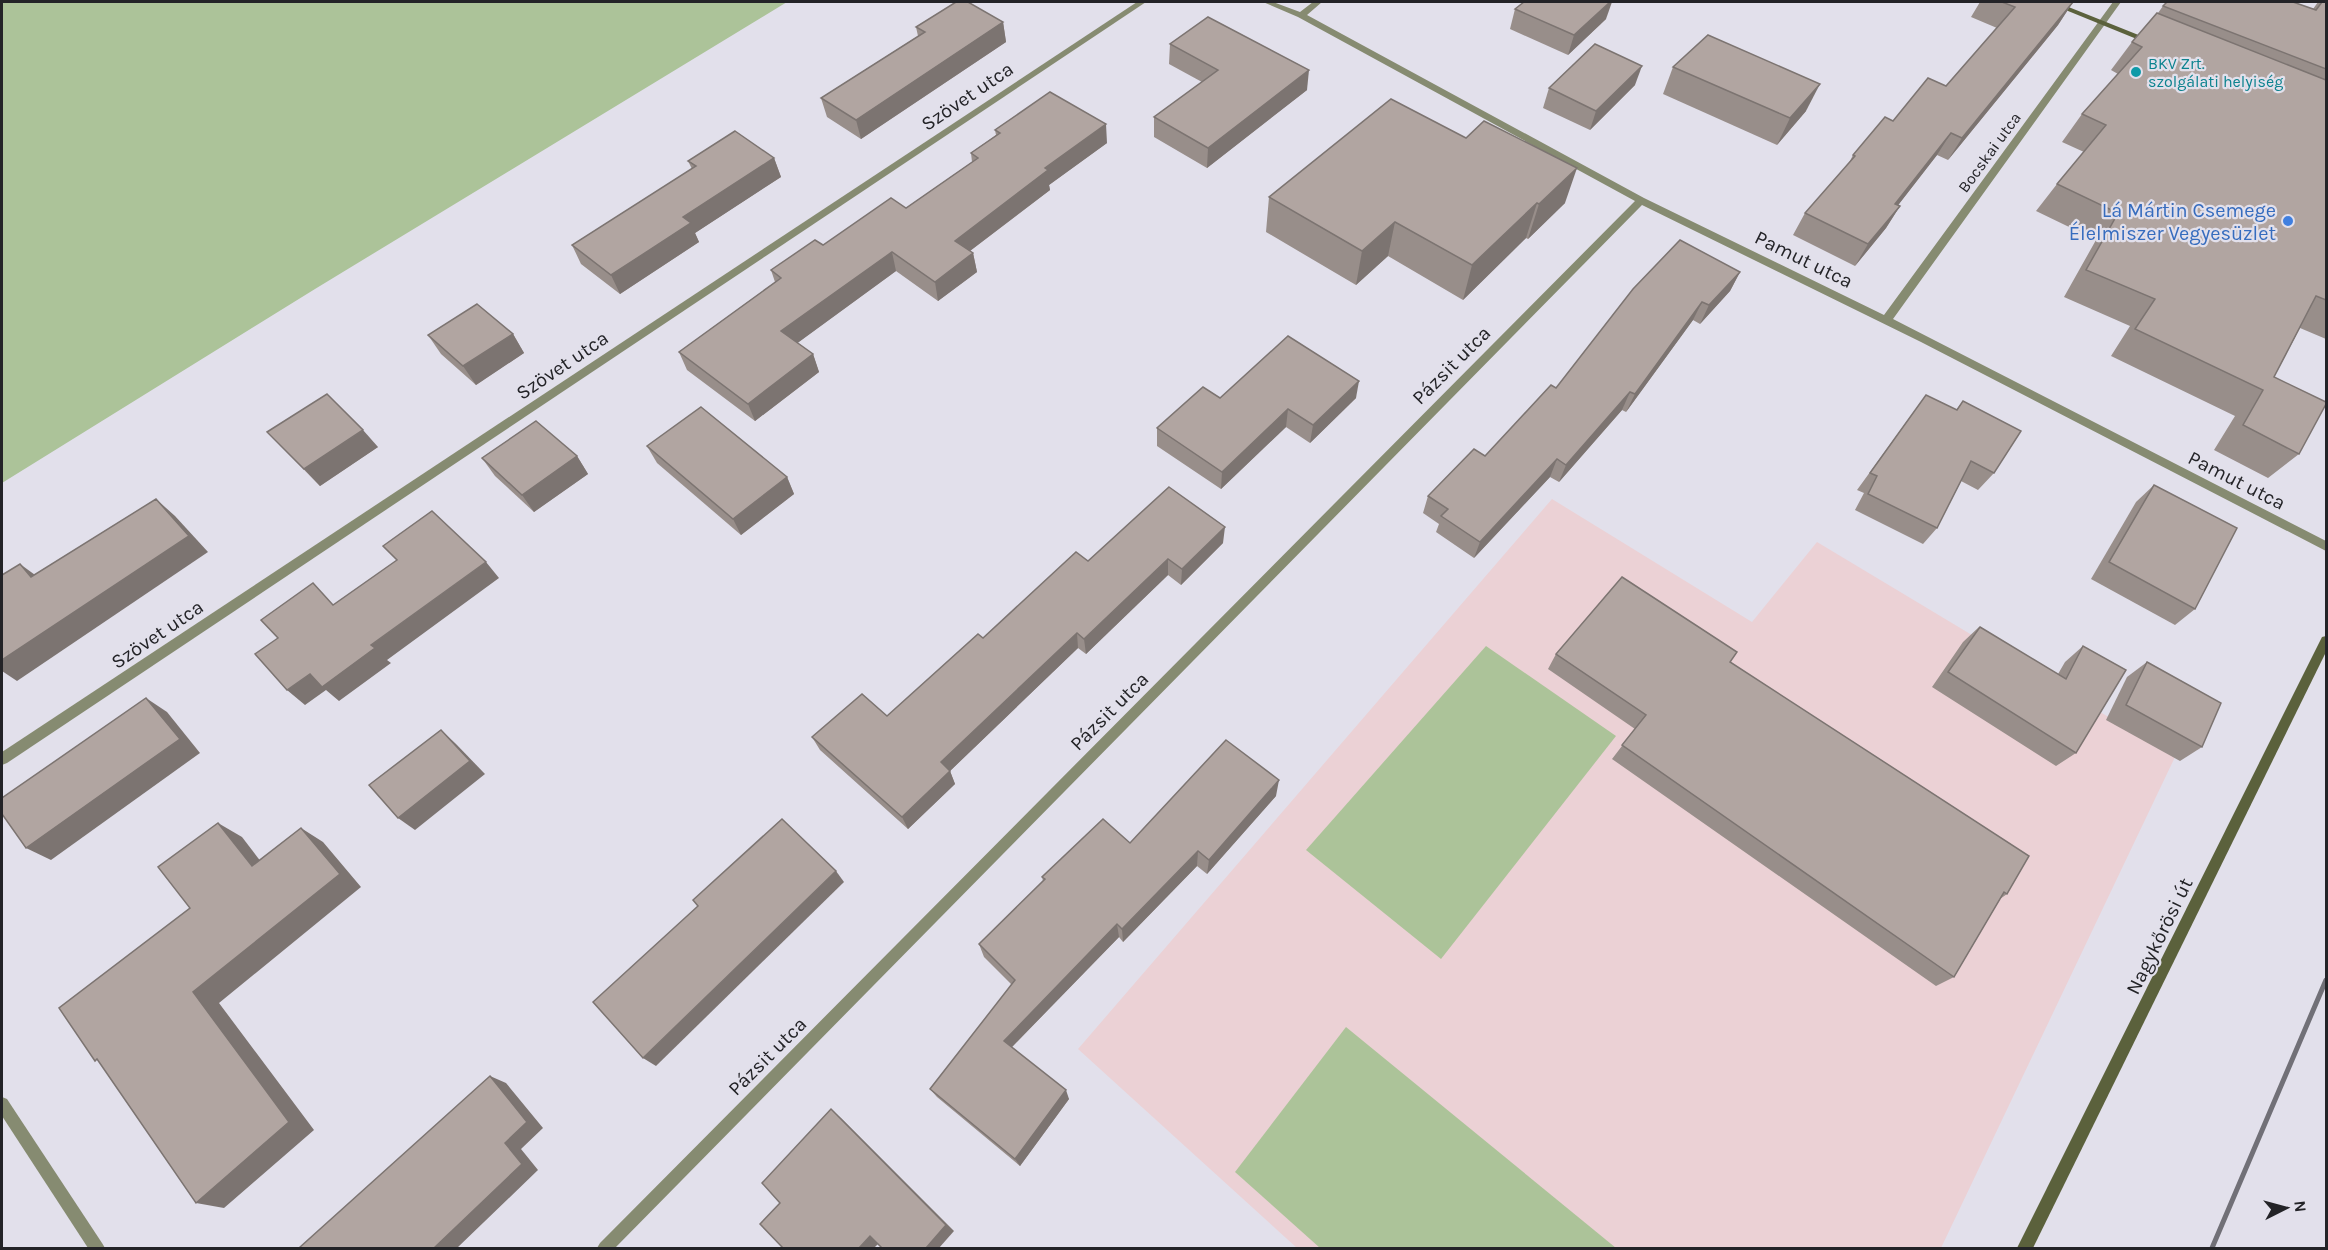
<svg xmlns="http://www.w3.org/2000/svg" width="2328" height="1250" viewBox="0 0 2328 1250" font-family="Karla,sans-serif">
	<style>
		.education { fill: #ebd1d5 }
		.green { fill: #acc399 }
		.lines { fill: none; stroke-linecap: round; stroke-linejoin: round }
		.street { fill: #868b71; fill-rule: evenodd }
		.secondary { fill: #5b613c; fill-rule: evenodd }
		.rail { stroke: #717077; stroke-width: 5 }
		.wall { fill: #988e8a }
		.shaded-wall { fill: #7c7471 }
		.building { fill: #b1a5a1; stroke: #7c7471; stroke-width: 1.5 }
		.culture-dot { fill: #0f9aa8; stroke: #e2e0eb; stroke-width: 2 }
		.shop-dot { fill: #3f7fe0; stroke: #e2e0eb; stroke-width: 2 }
		.labels { text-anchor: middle; stroke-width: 4.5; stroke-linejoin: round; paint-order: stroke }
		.far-culture-label { font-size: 16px; fill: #0d838f; stroke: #e2e0eb; text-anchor: start }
		.far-street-label { font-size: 16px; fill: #232327; stroke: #e2e0eb }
		.street-label { font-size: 20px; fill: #232327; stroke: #e2e0eb }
		.shop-label { font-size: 20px; fill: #366cbe; stroke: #e2e0eb; text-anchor: end }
	</style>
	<rect width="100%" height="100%" fill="#e2e0eb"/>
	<polygon class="education" points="1552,499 1752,622 1817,542 2175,757 1941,1248 1297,1248 1078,1049"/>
	<g class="green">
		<polygon points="2,2 787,2 315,289 2,483"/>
		<polygon points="1486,646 1616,736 1441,959 1306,850"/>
		<polygon points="1346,1027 1616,1248 1320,1248 1235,1172"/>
	</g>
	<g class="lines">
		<g class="street">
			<polygon points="1137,2 1146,2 7,763 2,765 2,752"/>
			<polygon points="1263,2 1273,2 1300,12 1313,2 1322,2 1307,15 1644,198 1884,315 2113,2 2121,2 1893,319 2326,541 2326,551 1921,342 1642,205 615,1248 597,1248 600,1243 1635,201 1298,17"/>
			<polygon points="2,1097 7,1099 102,1243 105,1248 88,1248 2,1116"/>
		</g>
		<g class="secondary">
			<polygon points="2046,2 2056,2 2156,42 2152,45 2149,44"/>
			<polygon points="2326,636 2326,652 2033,1248 2017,1248 2322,637"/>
		</g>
		<polyline class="rail" points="2212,1248 2326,980"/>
	</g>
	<g class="wall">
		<polygon points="1980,2 2073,2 2058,25 1948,160 1937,155 1898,205 1900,206 1886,228 1855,266 1793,235 1805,213 1848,165 1853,155 1893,121 1946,86 1997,28 1971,17"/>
		<polygon points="2318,2 2326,2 2326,339 2300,328 2274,377 2299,454 2268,478 2214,450 2235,416 2111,356 2130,326 2064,297 2096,240 2036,211 2057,184 2084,152 2062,142 2082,114 2118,74 2111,70 2132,42 2158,13 2163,6 2313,9"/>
		<polygon points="1515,9 1606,19 1568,55 1510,29"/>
		<polygon points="1003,22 1006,42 861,139 827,117 821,98 918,36 916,27"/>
		<polygon points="1170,44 1307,90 1207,168 1154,137 1154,117 1202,82 1169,64"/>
		<polygon points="1673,67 1806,111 1777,145 1663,94"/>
		<polygon points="1635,85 1590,130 1543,108 1549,88"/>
		<polygon points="995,130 1107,143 1049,185 1050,190 970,251 973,253 977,272 938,301 896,271 797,343 813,354 819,372 755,421 687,370 679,352 775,282 771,270 823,245 906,208 972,162 971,153 996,135"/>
		<polygon points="774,158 781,177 695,233 699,242 620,294 581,264 572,245 692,169 688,161"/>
		<polygon points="1269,197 1565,203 1528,239 1526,238 1463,300 1388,256 1356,285 1266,232"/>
		<polygon points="1740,272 1730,291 1700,324 1693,320 1626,412 1622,410 1559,482 1550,477 1474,558 1436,532 1439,524 1423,513 1428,496 1485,456 1556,388"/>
		<polygon points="513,334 524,353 476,385 441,354 428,335"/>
		<polygon points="1926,395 1956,410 1963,401 1994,473 1978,490 1961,481 1937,528 1923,544 1855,510 1864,493 1857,490"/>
		<polygon points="1220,398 1356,398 1310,443 1286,427 1221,489 1157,446 1157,428"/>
		<polygon points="267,432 378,447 320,486"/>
		<polygon points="647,446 787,477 794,494 741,535 657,463"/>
		<polygon points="577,456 588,474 534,512 495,476 482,458"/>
		<polygon points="2154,485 2195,609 2175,625 2091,579 2136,502"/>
		<polygon points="1223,543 1181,585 1168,575 1086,654 1078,648 950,771 955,784 908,829 820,750 812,737 887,716 983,638 1088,561"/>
		<polygon points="1979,627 2058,674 2065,662 2083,646 2076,753 2056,766 1932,687 1963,642"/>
		<polygon points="1556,654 1730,662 2007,894 2000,899 1954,977 1936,986 1612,759 1635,729 1548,669"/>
		<polygon points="2147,662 2202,747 2180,761 2106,720 2127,677"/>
		<polygon points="1276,796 1207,874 1197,866 1123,942 1119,937 1012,1047 1069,1099 1020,1166 937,1097 930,1089 1012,985 984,957 979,944 1043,881 1042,877 1130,843"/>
	</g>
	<g class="shaded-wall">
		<polygon points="1610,2 1612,2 1606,19 1568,55 1574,35"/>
		<polygon points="2073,2 2058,25 1948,160 1962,138"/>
		<polygon points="1003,22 1006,42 861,139 856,120"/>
		<polygon points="1642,66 1635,85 1590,130 1596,111"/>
		<polygon points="1309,70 1307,90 1207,168 1208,148"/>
		<polygon points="1820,84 1806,111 1777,145 1790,118"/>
		<polygon points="1106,124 1107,143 1049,185 1050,190 958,260 955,241 1045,168"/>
		<polygon points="1951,133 1937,155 1882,226 1895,204"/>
		<polygon points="774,158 781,177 695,233 699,242 620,294 611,275 683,217"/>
		<polygon points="1577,168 1565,203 1528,239 1539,204"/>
		<polygon points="1537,203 1526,238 1463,300 1472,265"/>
		<polygon points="1900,206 1886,228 1855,266 1868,244"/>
		<polygon points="1395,222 1388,256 1356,285 1362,251"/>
		<polygon points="892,252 896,271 788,350 781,331"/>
		<polygon points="973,253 977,272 938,301 935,282"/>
		<polygon points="1740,272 1730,291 1700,324 1709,305"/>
		<polygon points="1702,302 1693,320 1626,412 1635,394"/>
		<polygon points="513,334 524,353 476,385 463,366"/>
		<polygon points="813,354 819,372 755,421 748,404"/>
		<polygon points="1359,381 1356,398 1310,443 1313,425"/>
		<polygon points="1630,392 1622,410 1559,482 1566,465"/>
		<polygon points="1288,409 1286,427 1221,489 1222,472"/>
		<polygon points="363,430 378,447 320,486 304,469"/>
		<polygon points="577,456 588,474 534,512 522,495"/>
		<polygon points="1557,459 1550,477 1474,558 1480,542"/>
		<polygon points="787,477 794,494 741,535 733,519"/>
		<polygon points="156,499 175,516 208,552 17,681 2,671 2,660"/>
		<polygon points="1225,527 1223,543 1181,585 1182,569"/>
		<polygon points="1168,559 1168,575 1086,654 1084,639"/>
		<polygon points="486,562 499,578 387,660 391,663 339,701 326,690 305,705 287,690 310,674 371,645"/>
		<polygon points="20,564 42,580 31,577"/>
		<polygon points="1077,633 1078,648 950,771 955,784 908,829 902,817 941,762"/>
		<polygon points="146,698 167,712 200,753 51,860 26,848"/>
		<polygon points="441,730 456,744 485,774 415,830 398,818"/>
		<polygon points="1279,780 1276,796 1207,874 1209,860"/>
		<polygon points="218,823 242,837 275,880 252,866"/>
		<polygon points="301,828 323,842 361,887 219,1003 314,1130 224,1208 196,1203 193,992"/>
		<polygon points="1198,851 1197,866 1123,942 1122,929"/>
		<polygon points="836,871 844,882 656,1066 643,1058"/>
		<polygon points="1117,924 1119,937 1008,1051 1004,1041"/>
		<polygon points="490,1076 506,1083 543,1128 521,1149 538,1170 457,1248 434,1248"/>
		<polygon points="1066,1090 1069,1099 1020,1166 1015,1159"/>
		<polygon points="831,1109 842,1119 954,1231 939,1248 926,1248"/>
		<polygon points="870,1236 881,1241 874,1248 859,1248"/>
	</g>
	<g class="building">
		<polygon points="956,2 968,2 1003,22 856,120 821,98 925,32 916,27"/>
		<polygon points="1524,2 1610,2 1574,35 1515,9"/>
		<polygon points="2002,2 2073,2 1962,138 1951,133 1895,204 1900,206 1868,244 1805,213 1855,156 1853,155 1885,117 1893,121 1928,78 1946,86 2015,7"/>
		<polygon points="2167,2 2293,2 2316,10 2322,2 2326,2 2326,69 2163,6"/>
		<polygon points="2157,13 2326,80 2326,300 2316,296 2274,377 2326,402 2326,404 2299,454 2243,425 2263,390 2135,329 2155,299 2086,270 2118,213 2057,184 2106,125 2082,114 2142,47 2132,42"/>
		<polygon points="1208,17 1309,70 1208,148 1154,117 1218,70 1170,44"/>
		<polygon points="1708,35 1820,84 1790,118 1673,67"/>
		<polygon points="1595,44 1642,66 1596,111 1549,88"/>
		<polygon points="1050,92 1106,124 1045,168 1048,170 955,241 973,253 935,282 892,252 781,331 813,354 748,404 679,352 781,278 771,270 815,240 823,245 891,198 906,208 978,158 971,153 1000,133 995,130"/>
		<polygon points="1391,99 1466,138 1484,121 1577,168 1539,204 1537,203 1472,265 1395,222 1362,251 1269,197"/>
		<polygon points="735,131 774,158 683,217 691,223 611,275 572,245 696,166 688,161"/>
		<polygon points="1680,240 1740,272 1709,305 1702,302 1635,394 1630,392 1566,465 1557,459 1480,542 1441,516 1448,509 1428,496 1474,449 1485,456 1551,385 1556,388 1633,289"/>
		<polygon points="477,304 513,334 463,366 428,335"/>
		<polygon points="1288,336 1359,381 1313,425 1288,409 1222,472 1157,428 1203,387 1220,398"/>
		<polygon points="327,394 363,430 304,469 267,432"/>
		<polygon points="1926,395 1957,410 1963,401 2021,431 1994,473 1971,461 1937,528 1868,494 1877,476 1870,473"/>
		<polygon points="701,407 787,477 733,519 647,446"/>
		<polygon points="536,421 577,456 522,495 482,458"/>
		<polygon points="2154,485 2237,528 2195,609 2109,562"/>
		<polygon points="1169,487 1225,527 1182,569 1168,559 1084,639 1077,633 941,762 950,771 902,817 812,737 862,694 887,716 978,634 983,638 1076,552 1088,561"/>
		<polygon points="156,499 189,536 2,660 2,575 20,564 31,577"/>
		<polygon points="432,511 486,562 371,645 375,648 322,687 310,674 287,690 255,654 278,638 261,620 313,583 333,605 397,560 383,546"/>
		<polygon points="1622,577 1737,652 1730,662 2029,856 2007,894 2004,892 1954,977 1622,745 1646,715 1556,654"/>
		<polygon points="1980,627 2066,679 2083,646 2126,670 2076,753 1948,672"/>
		<polygon points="2147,662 2221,703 2202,747 2126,705"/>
		<polygon points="146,698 180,739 26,848 2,814 2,798"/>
		<polygon points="441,730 470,761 398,818 369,785"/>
		<polygon points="1226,740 1279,780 1209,860 1198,851 1122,929 1117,924 1004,1041 1066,1090 1015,1159 930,1089 1015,980 979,944 1045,879 1042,877 1103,819 1130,843"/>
		<polygon points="782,819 836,871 643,1058 593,1002 698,906 693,900"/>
		<polygon points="218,823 252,866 301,828 340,874 193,992 289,1122 196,1203 97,1059 95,1061 59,1008 190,908 158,867"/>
		<polygon points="490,1076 527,1122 505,1143 522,1164 434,1248 299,1248"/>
		<polygon points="831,1109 946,1225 926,1248 882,1248 870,1236 859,1248 783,1248 760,1224 780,1203 762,1183"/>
	</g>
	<circle class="culture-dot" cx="2136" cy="72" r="6"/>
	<circle class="shop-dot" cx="2288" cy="221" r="6"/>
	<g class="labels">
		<g class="far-culture-label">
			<text x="2148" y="69">BKV Zrt.<tspan x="2148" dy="18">szolgálati helyiség</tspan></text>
		</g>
		<g class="far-street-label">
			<text transform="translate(1989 152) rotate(-54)" y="6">Bocskai utca</text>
		</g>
		<g class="street-label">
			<text transform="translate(967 96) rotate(-34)" y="7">Szövet utca</text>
			<text transform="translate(1804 259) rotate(26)" y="7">Pamut utca</text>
			<text transform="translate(562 365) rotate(-34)" y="7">Szövet utca</text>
			<text transform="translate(1451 365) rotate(-45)" y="7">Pázsit utca</text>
			<text transform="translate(2237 480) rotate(27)" y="7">Pamut utca</text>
			<text transform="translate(157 634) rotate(-34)" y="7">Szövet utca</text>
			<text transform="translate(1109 711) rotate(-45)" y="7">Pázsit utca</text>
			<text transform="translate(2159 936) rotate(-64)" y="7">Nagykőrösi út</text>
			<text transform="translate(767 1056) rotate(-45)" y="7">Pázsit utca</text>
		</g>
		<g class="shop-label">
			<text x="2276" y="217">Lá Mártin Csemege<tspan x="2276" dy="23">Élelmiszer Vegyesüzlet</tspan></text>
		</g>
	</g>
	<rect width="2328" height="1250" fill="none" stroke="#232327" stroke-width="6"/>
	<g transform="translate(2286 1208) rotate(84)" stroke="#e2e0eb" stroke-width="4.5" paint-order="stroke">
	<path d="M0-4.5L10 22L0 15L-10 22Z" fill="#232327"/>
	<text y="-9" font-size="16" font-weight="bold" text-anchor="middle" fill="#232327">N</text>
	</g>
</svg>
